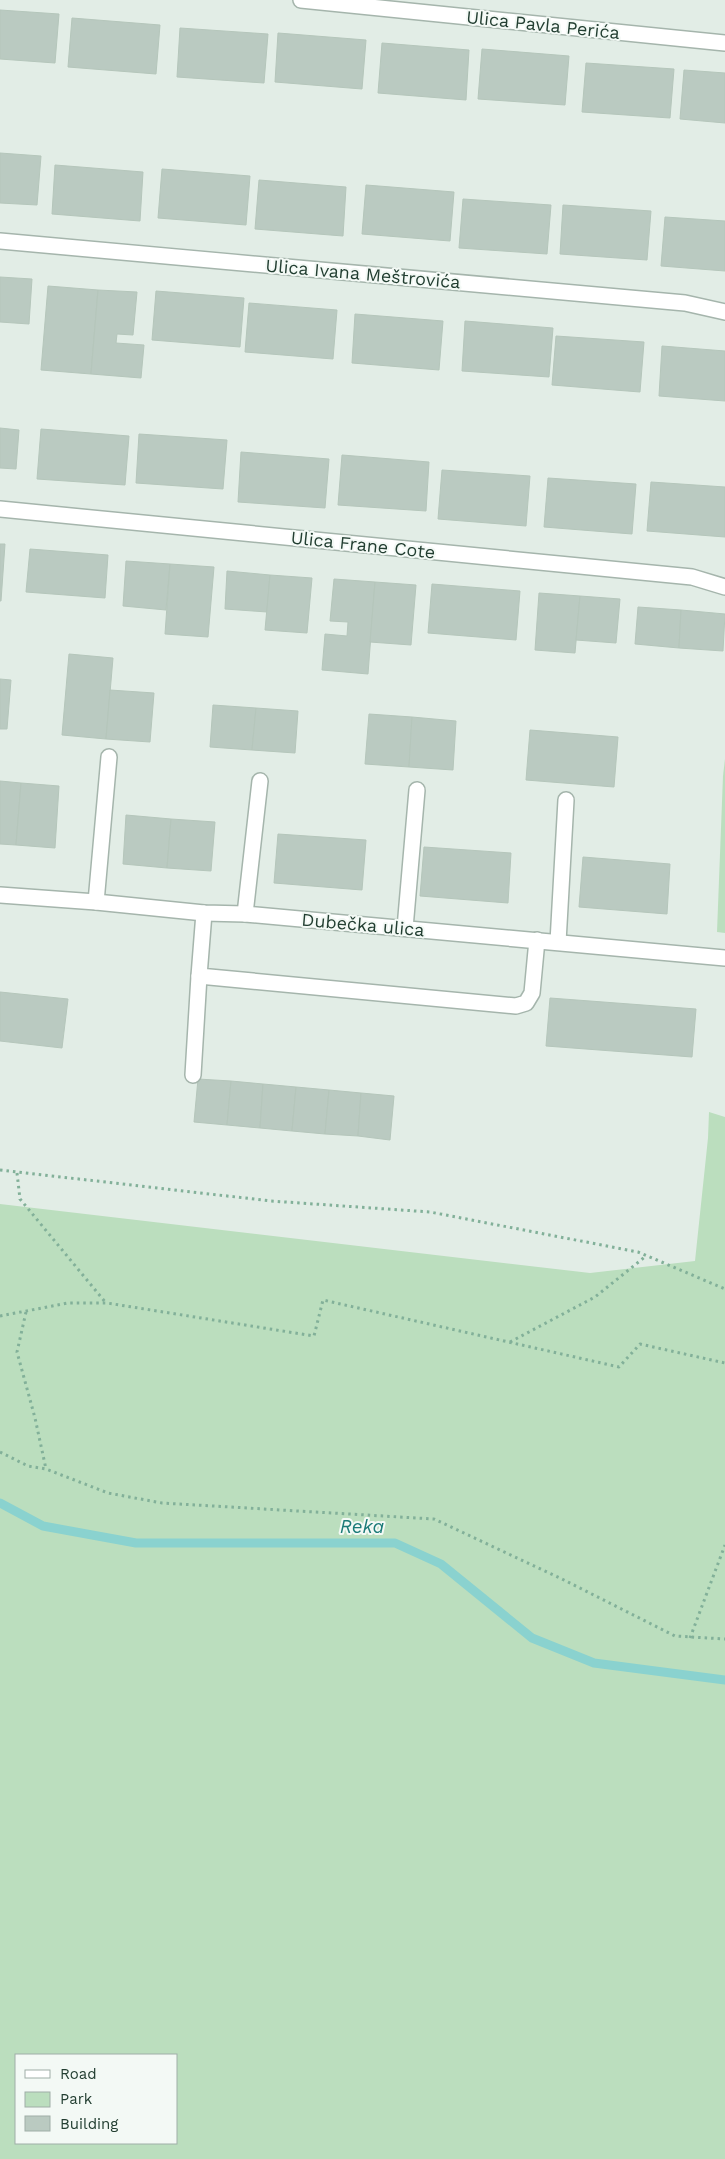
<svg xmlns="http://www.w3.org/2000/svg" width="725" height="2159" viewBox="0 0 725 2159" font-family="'Work Sans',sans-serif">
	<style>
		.green { fill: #bbdebe; fill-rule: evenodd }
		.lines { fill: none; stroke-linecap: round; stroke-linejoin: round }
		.stream { stroke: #8ad2cf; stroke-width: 9 }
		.building { fill: #bacac1; stroke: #b5c6bb }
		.minor-casing { stroke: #a5b5ac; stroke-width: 18 }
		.path { stroke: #82b099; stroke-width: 3; stroke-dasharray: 2.5 4; stroke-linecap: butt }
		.minor { stroke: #fff; stroke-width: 15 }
		.labels { text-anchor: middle; stroke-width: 4; stroke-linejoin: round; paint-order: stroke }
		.street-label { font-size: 18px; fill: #223e31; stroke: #f3f9f5 }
		.water-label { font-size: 19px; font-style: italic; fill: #1b7b78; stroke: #f3f9f5 }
	</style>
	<rect width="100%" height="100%" fill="#e2ede6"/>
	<g class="green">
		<polygon points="725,759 725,933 717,932 723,776"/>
		<path d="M709 1112 725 1117V2159H0V1204L590 1273 695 1261 708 1138ZM16 2055H176V2143H16Z"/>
	</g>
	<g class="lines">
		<polyline class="stream" points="0,1503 43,1526 136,1543 395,1543 441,1564 532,1638 594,1663 725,1680"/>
	</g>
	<g class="building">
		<polygon points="0,10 59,14 55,63 0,59"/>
		<polygon points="72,18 160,25 156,74 68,67"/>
		<polygon points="180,28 268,34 264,83 177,77"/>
		<polygon points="278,33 366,40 362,89 275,82"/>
		<polygon points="382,43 469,50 466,100 378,93"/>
		<polygon points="482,49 569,56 565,105 478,99"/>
		<polygon points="586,63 674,69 670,118 582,112"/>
		<polygon points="684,70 725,73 725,123 680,119"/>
		<polygon points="0,153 41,156 37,205 0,203"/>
		<polygon points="55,165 143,172 140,221 52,214"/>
		<polygon points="162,169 250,176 246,225 158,218"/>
		<polygon points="259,180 346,187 343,236 255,229"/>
		<polygon points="366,185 454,192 450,241 362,234"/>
		<polygon points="463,199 551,205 547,254 459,248"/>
		<polygon points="563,205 651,211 647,260 560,254"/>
		<polygon points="665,217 725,221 725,271 661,266"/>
		<polygon points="0,277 32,279 29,324 0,322"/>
		<polygon points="48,286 98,290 91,374 41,370"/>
		<polygon points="98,290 137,292 133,335 117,334 116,343 144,345 141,378 91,374"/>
		<polygon points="156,291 244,298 240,347 152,340"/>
		<polygon points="249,303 337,310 333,359 245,352"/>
		<polygon points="355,314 443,321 439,370 352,363"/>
		<polygon points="465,321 553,328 549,377 462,371"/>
		<polygon points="556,336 644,342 640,392 552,385"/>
		<polygon points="662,346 725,351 725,401 659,396"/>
		<polygon points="0,428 19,430 16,469 0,468"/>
		<polygon points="41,429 129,436 125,485 37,479"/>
		<polygon points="139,434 227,440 223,489 136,483"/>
		<polygon points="241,452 329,459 325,508 238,502"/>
		<polygon points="342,455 429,462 426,511 338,505"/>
		<polygon points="442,470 530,476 526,526 438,519"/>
		<polygon points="548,478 636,484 632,534 544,527"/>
		<polygon points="651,482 725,487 725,537 647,531"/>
		<polygon points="0,544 5,544 1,601 0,601"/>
		<polygon points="30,549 108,555 105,598 26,592"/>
		<polygon points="126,561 170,564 166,610 123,606"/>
		<polygon points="170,564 214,567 208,637 165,634"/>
		<polygon points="227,571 270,575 267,612 225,609"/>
		<polygon points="270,575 312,578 307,633 265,630"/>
		<polygon points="334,579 375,582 368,674 322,670 325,634 347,636 348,622 330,621"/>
		<polygon points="375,582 416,585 411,645 370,642"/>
		<polygon points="432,584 520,591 516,640 428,633"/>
		<polygon points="539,593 580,596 575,653 535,650"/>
		<polygon points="580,596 620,599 616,643 576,640"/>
		<polygon points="638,607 681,610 679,648 635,644"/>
		<polygon points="681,610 725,614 723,651 679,648"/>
		<polygon points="69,654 113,658 106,739 62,735"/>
		<polygon points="0,679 11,680 7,729 0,729"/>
		<polygon points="110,690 154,693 150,742 106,739"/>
		<polygon points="213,705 256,708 252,750 210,747"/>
		<polygon points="256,708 298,711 295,753 252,750"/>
		<polygon points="369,714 412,717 409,767 365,764"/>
		<polygon points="412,717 456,721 453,770 409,767"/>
		<polygon points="530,730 618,737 614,787 526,780"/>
		<polygon points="0,781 21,783 16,845 0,844"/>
		<polygon points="21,783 59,786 55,848 16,845"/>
		<polygon points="126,815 171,819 167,868 123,864"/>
		<polygon points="171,819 215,822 211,871 167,868"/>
		<polygon points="278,834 366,840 362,890 274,883"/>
		<polygon points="424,847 511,853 508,903 420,896"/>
		<polygon points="583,857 670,864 667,914 579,907"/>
		<polygon points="0,992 68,999 62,1048 0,1041"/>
		<polygon points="550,998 696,1009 692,1057 546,1046"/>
		<polygon points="198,1079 231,1081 227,1125 194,1122"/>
		<polygon points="231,1081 263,1084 260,1128 227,1125"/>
		<polygon points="263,1084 296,1087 292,1131 260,1128"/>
		<polygon points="296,1087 329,1090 325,1134 292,1131"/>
		<polygon points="329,1090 361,1093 358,1136 325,1134"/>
		<polygon points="361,1093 394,1096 390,1140 358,1136"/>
	</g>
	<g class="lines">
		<defs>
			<g id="minor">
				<polyline points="301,0 725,43"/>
				<polyline points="0,241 685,303 725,312"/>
				<polyline points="0,509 692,577 725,587"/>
				<polyline points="0,895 96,902 204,913 245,914 725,958"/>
				<polyline points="96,902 109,757"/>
				<polyline points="204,913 199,976 516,1006 526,1003 532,993 537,940"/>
				<polyline points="245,914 260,781"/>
				<polyline points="405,928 417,790"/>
				<polyline points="558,942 566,800"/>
				<polyline points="193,1075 199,976"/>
			</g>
		</defs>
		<use href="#minor" class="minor-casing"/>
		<g class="path">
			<polyline points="0,1170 271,1201 430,1212 638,1252 725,1289"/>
			<polyline points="17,1173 20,1199 106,1303"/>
			<polyline points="26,1312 17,1352 35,1418 46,1469"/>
			<polyline points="0,1316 68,1303 107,1303 314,1336 323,1300 619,1367 640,1344 725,1363"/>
			<polyline points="510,1342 595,1297 646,1256"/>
			<polyline points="0,1452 28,1466 46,1469 108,1493 162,1503 434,1519 562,1579 675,1636 725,1639"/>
			<polyline points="690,1638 725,1545"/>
		</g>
		<use href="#minor" class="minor"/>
	</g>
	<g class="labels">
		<g class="street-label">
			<text transform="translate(543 25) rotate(6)" y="6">Ulica Pavla Perića</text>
			<text transform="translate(363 274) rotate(5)" y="6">Ulica Ivana Meštrovića</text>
			<text transform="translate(363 545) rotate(6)" y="6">Ulica Frane Cote</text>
			<text transform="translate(363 925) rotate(5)" y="6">Dubečka ulica</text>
		</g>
		<g class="water-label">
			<text x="362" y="1533">Reka</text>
		</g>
	</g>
	<rect x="15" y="2054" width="162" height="90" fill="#f3f9f5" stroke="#9faea7"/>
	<rect x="25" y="2070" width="25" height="8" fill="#ffffff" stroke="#9faea7"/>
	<text x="60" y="2079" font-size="15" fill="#223e31">Road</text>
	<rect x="25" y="2092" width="25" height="15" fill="#bbdebe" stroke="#9faea7"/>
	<text x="60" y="2104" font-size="15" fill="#223e31">Park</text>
	<rect x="25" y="2116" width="25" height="15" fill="#bacac1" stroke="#9faea7"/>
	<text x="60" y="2129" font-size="15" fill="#223e31">Building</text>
</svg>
